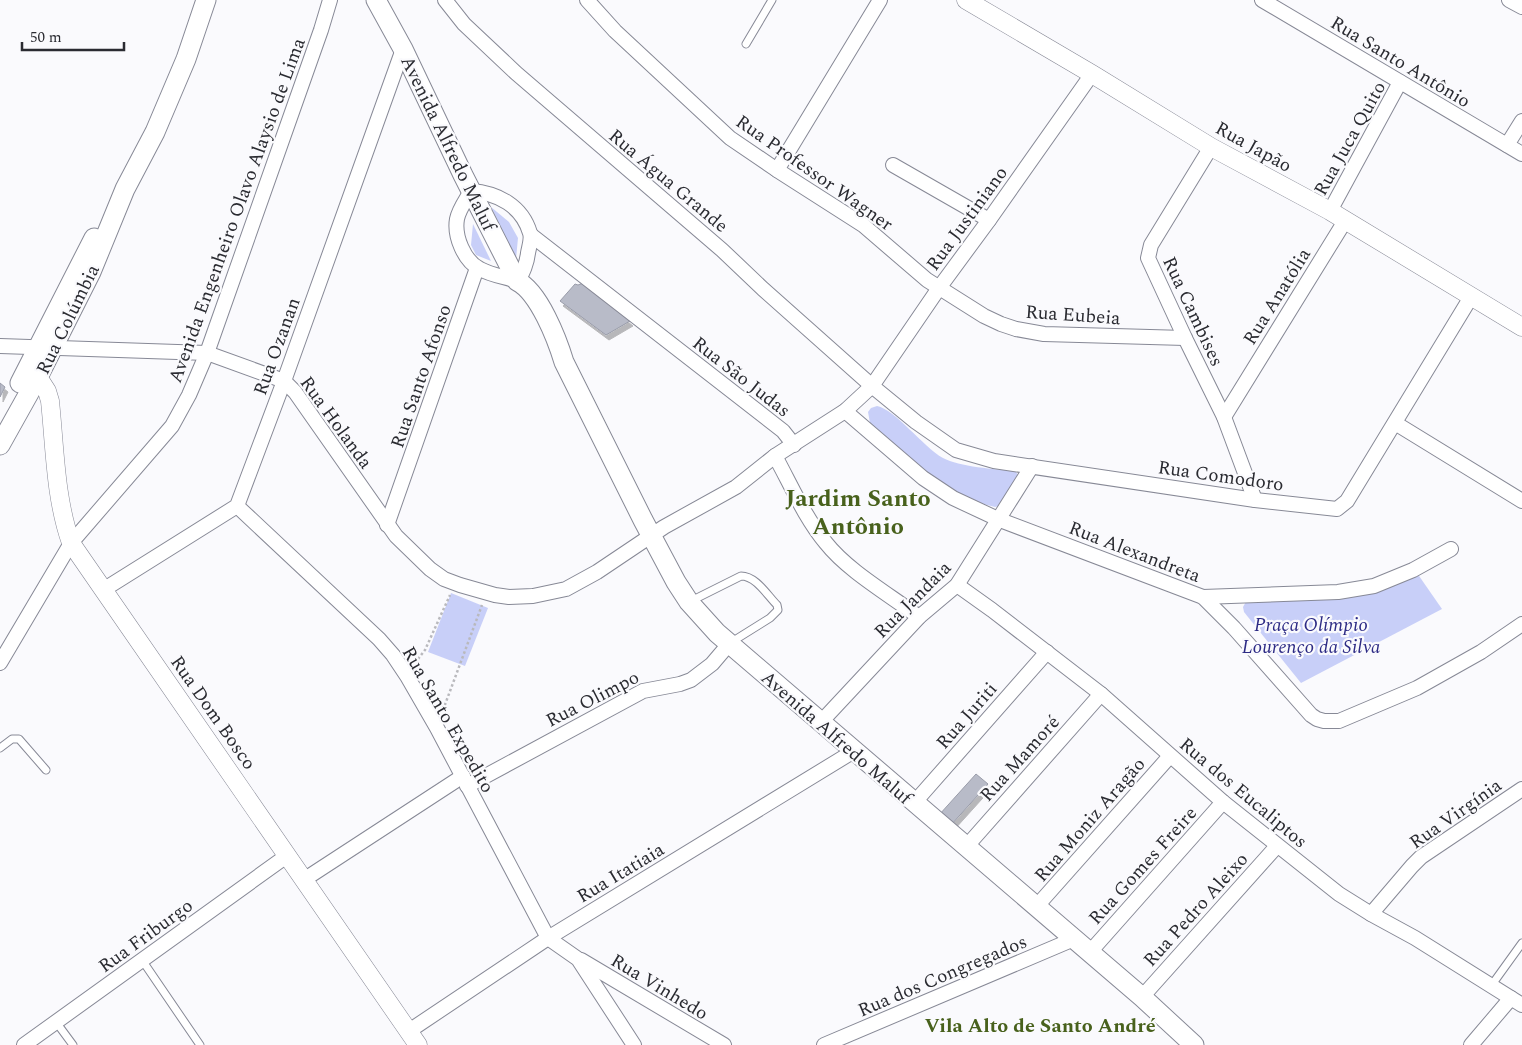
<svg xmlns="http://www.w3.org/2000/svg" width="1522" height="1045" viewBox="0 0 1522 1045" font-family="Spectral,serif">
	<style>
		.green { fill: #c8cff8 }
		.building { fill: #b8bbc8; stroke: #999ca9; filter: url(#shadow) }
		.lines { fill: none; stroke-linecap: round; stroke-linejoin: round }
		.service-casing { stroke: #878996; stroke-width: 9 }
		.minor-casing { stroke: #878996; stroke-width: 16 }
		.tertiary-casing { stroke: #878996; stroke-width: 19 }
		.secondary-casing { stroke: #878996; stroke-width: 21 }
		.path { stroke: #b9b9bd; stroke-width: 2.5; stroke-dasharray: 2.5 2.5; stroke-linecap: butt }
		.service { stroke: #fff; stroke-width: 7 }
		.minor { stroke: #fff; stroke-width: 14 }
		.tertiary { stroke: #fff; stroke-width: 18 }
		.secondary { stroke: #fff; stroke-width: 19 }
		.labels { text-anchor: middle; stroke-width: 4.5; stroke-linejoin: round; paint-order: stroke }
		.street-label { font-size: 19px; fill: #2a2b31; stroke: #fafafd }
		.park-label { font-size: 19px; font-style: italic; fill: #2d2b85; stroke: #fafafd }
		.neighbourhood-label { font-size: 20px; font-weight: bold; fill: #48611c; stroke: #fafafd }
		.district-label { font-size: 24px; font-weight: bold; fill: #48611c; stroke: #fafafd }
	</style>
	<defs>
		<filter id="shadow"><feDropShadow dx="3" dy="5" stdDeviation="0" flood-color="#0004"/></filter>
	</defs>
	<rect width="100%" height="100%" fill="#fafafd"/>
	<g class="green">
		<polygon points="491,207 509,222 518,238 516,259"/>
		<polygon points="473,224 491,261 476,255 471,245"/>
		<path d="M877 406C896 410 923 447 943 458 959 467 996 469 1015 471L1020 477 999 506 995 507C949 497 912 460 876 431L870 423 868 412 871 408Z"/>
		<polygon points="1417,573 1442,609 1301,683 1244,612 1243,607 1247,600"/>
		<polygon points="451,593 488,608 465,666 428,652"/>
	</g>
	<g class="building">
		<polygon points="583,283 630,321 606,335 560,301 575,284 578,285"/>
		<polygon points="0,383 5,387 0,397"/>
		<polygon points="976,774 988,784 951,825 939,815"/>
	</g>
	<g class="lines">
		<defs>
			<g id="service">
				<polyline points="746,44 772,0"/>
				<path d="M689 602 741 576C756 576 767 595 777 605L778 610 770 618 730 643"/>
				<polyline points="0,748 12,739 19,739 46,770"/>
				<polyline points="142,960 200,1045"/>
				<polyline points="1491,986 1522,943"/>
				<polyline points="56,1022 73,1045"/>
			</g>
			<g id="minor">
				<polyline points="445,0 464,24 516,73 722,250 763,289 872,386 916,422 956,450 994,461 1255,500 1337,509 1347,501 1471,297"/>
				<polyline points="587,0 615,31 730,138 777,170 863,225 927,280 984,316 1001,324 1016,329 1044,334 1185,338"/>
				<polyline points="1262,0 1522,154"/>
				<polyline points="1509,0 1522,7"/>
				<polyline points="1507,145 1522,121"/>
				<polyline points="1211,147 1151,245 1148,258 1185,338 1224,417 1255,500"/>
				<polyline points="893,165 989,220"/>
				<polyline points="777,170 880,0"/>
				<path d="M471 191C498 193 522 206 530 233 532 239 529 247 528 253 527 262 523 274 517 281 505 277 491 275 480 269 464 261 454 236 457 219 459 209 466 200 471 191Z"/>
				<polyline points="1330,211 1400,82"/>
				<polyline points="531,235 783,431 794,445"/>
				<polyline points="0,346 207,353 284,381 295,392 396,536 430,569 444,579 460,585 495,595 509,597 533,596 566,589 597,572 664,527 736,487 775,456 845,411 872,386 939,288 989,220 1092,74"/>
				<polyline points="845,411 923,478 953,498 1000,520 1203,597 1234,628 1311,715 1317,719 1324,721 1339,721 1417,688 1481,652 1522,624"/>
				<polyline points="1224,417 1345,221"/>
				<polyline points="1395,423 1522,501"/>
				<path d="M775 456C791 485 805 518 826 543 848 571 890 595 919 617"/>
				<polyline points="237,506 379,639 393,655 407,676 437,728 548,938 578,959 634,1045"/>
				<polyline points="387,525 477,268"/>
				<polyline points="957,585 992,610 1101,694 1223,802 1339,894 1371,914 1415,938 1522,1005"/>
				<polyline points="103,590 237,506 284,381 403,49"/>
				<polyline points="1203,597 1338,592 1374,586 1413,570 1451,549"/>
				<polyline points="0,663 71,543 172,426 189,395 207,353 321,30 330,0"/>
				<polyline points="821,722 919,617 957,585 1032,466"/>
				<polyline points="467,786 643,691 680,684 691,680 712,664 729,644"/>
				<polyline points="914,803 1047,652"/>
				<polyline points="966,847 1101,694"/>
				<polyline points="305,879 463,776"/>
				<polyline points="1036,907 1170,756"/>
				<polyline points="1371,914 1412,866 1421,857 1522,789"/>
				<polyline points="1090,952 1223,802"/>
				<polyline points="581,960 724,1045"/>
				<polyline points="1142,997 1277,846"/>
				<polyline points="409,1031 548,938 854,751"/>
				<polyline points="24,1045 288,855"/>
				<polyline points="824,1045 1074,939"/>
				<polyline points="1471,1045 1511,998"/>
			</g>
			<g id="tertiary">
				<polyline points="966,0 1092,74 1211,147 1330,211 1522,327"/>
				<path d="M38 377 47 391 50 401C55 448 55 498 71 543L418 1045"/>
			</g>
			<g id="secondary">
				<path d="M376 0 403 49 463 175 517 281C539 292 557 339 564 362L643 520 676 582 689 602 717 633 1142 997 1194 1045"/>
				<polyline points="20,383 94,238"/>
				<polyline points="0,445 38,377 91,272 125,189 155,132 186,59 206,0"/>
			</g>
		</defs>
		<use href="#service" class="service-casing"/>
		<use href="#minor" class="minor-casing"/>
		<use href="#tertiary" class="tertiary-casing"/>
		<use href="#secondary" class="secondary-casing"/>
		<g class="path">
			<polyline points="415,663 425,650 450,595"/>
			<polyline points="443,710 482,605"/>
		</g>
		<use href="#service" class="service"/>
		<use href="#minor" class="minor"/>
		<use href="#tertiary" class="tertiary"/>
		<use href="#secondary" class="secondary"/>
	</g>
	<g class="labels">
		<g class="street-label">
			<text transform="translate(1401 61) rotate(31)" y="7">Rua Santo Antônio</text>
			<text transform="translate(1349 138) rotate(-61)" y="7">Rua Juca Quito</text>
			<text transform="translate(449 143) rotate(64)" y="7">Avenida Alfredo Maluf</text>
			<text transform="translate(1254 146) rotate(29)" y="7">Rua Japão</text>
			<text transform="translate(815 172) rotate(35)" y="7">Rua Professor Wagner</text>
			<text transform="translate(669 180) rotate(40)" y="7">Rua Água Grande</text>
			<text transform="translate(236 210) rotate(-70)" y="7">Avenida Engenheiro Olavo Alaysio de Lima</text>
			<text transform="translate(966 218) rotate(-54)" y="7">Rua Justiniano</text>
			<text transform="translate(1276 296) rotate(-58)" y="7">Rua Anatólia</text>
			<text transform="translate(1194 311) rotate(65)" y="7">Rua Cambises</text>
			<text transform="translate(1073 314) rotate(4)" y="7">Rua Eubeia</text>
			<text transform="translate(67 319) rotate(-64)" y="7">Rua Colúmbia</text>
			<text transform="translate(276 346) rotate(-70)" y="7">Rua Ozanan</text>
			<text transform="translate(420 376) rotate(-71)" y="7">Rua Santo Afonso</text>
			<text transform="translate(742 376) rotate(38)" y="7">Rua São Judas</text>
			<text transform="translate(337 422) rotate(54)" y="7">Rua Holanda</text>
			<text transform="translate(1221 475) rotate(8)" y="7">Rua Comodoro</text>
			<text transform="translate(1135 551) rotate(21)" y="7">Rua Alexandreta</text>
			<text transform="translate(912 599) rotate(-45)" y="7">Rua Jandaia</text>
			<text transform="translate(592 698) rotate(-27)" y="7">Rua Olimpo</text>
			<text transform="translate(214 712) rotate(55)" y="7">Rua Dom Bosco</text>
			<text transform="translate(966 715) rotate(-49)" y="7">Rua Juriti</text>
			<text transform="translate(449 719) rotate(60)" y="7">Rua Santo Expedito</text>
			<text transform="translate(837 737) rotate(41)" y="7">Avenida Alfredo Maluf</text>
			<text transform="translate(1019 758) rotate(-48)" y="7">Rua Mamoré</text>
			<text transform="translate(1244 792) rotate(40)" y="7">Rua dos Eucaliptos</text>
			<text transform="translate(1455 813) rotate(-35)" y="7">Rua Virgínia</text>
			<text transform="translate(1089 819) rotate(-49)" y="7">Rua Moniz Aragão</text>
			<text transform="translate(1142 865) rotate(-48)" y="7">Rua Gomes Freire</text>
			<text transform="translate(620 872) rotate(-31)" y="7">Rua Itatiaia</text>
			<text transform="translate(1195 909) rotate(-48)" y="7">Rua Pedro Aleixo</text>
			<text transform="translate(145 935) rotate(-36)" y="7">Rua Friburgo</text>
			<text transform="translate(942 975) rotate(-23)" y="7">Rua dos Congregados</text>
			<text transform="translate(660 986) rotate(31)" y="7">Rua Vinhedo</text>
		</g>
		<g class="park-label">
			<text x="1311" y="631">Praça Olímpio<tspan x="1311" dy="22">Lourenço da Silva</tspan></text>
		</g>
		<g class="neighbourhood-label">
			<text x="1040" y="1032">Vila Alto de Santo André</text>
		</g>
		<g class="district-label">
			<text x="858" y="506">Jardim Santo<tspan x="858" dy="28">Antônio</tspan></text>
		</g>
	</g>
	<path d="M22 42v8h102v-8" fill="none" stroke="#2a2b31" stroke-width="2.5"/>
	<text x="30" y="42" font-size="15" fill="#2a2b31" stroke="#fafafd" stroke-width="4" paint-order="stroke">50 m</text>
</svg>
